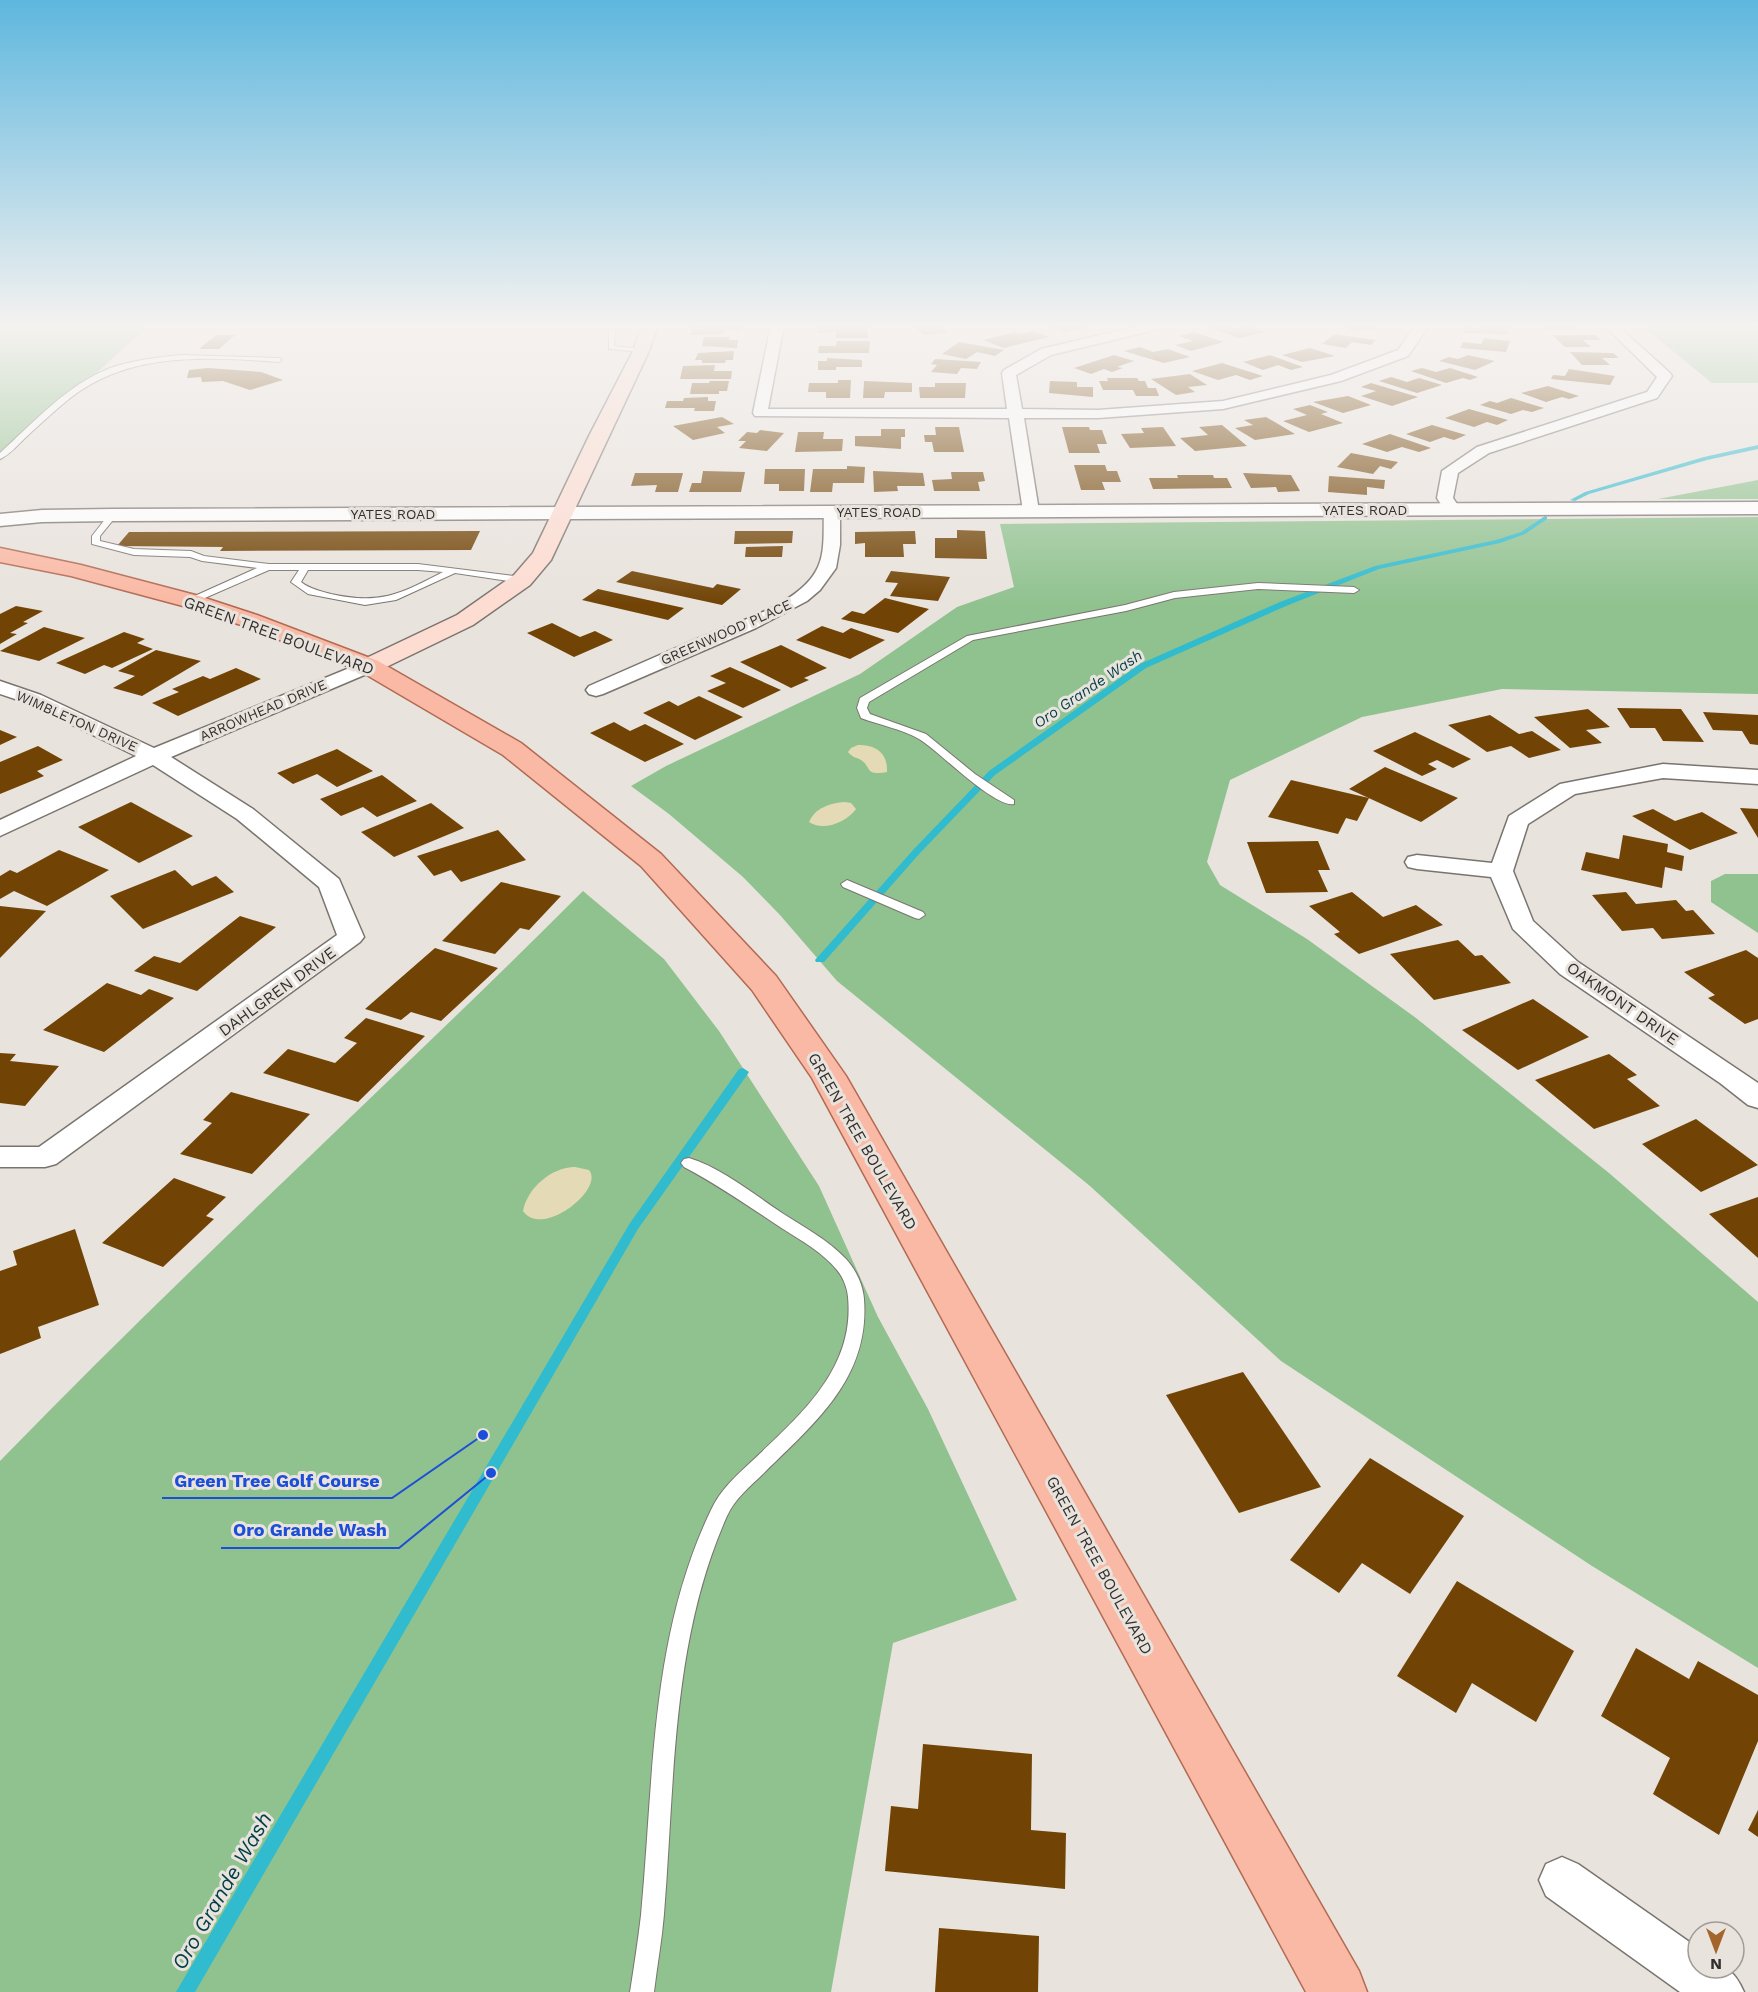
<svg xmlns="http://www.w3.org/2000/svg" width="1758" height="1992" viewBox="0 0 1758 1992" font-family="'Work Sans',sans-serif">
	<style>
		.green { fill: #90c28f }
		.sand { fill: #e4dbb6 }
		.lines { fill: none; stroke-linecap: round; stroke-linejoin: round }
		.stream { fill: #30bbce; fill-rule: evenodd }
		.building { fill: #714406 }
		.service-casing { stroke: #7a746f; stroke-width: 2 }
		.minor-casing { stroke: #7a746f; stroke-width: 3 }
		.tertiary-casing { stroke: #7a746f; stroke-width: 3 }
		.secondary-casing { stroke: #7a746f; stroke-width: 3 }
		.primary-casing { stroke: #b26a53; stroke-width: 3 }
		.service { fill: #fff; fill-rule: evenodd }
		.minor { fill: #fff; fill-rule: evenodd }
		.tertiary { fill: #fff; fill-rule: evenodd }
		.secondary { fill: #fddcd1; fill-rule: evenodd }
		.primary { fill: #fab9a4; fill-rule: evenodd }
		.labels { text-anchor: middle; stroke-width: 6; stroke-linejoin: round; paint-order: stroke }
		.far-street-label { font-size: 14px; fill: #32302e; stroke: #e9e3dd }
		.far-water-label { font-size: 15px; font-style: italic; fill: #003f47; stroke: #e9e3dd }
		.street-label { font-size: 16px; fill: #32302e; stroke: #e9e3dd }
		.near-water-label { font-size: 21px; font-style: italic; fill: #003f47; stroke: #e9e3dd }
		.leader { fill: none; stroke: #1d4ed8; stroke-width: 2 }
		.callout-dot { fill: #1d4ed8; stroke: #e9e3dd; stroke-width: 2 }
		.callout-label { font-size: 18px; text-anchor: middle; font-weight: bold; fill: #1d4ed8; stroke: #e9e3dd; stroke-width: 6; stroke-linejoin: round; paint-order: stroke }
	</style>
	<rect width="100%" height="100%" fill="#e9e3dd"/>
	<g class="green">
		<polygon points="0,325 149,325 0,461"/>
		<polygon points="1641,325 1758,325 1758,383 1712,383"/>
		<polygon points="1758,480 1758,499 1658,499"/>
		<polygon points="1758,517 1758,694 1502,689 1362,717 1230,780 1207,862 1220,885 1307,939 1416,1018 1609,1173 1758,1302 1758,1668 1592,1566 1281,1361 1090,1186 837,981 780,915 743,877 669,814 631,786 666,766 860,674 957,607 1014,587 1000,524"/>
		<polygon points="1725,874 1758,874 1758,933 1711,902 1711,881"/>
		<path d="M583 891 664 959 719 1031 819 1186 878 1317 928 1409 1017 1600 893 1643 831 1992H0V1461C189 1266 390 1084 583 891Z"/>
	</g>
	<g class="sand">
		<path d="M858 745C875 745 888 752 887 772 864 776 872 767 861 760 856 757 853 758 848 752L851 748Z"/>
		<path d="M845 802 851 803 856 809C847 822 823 832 809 822 815 808 830 803 845 802Z"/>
		<path d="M575 1167 589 1170C605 1189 542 1239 523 1211 527 1188 552 1167 575 1167Z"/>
	</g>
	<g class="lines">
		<g class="stream">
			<polygon points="1758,445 1758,449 1707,460 1589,494 1575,501 1570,500 1585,492 1704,457"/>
			<polygon points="1545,516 1547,517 1547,519 1525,534 1500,543 1379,569 1286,606 1146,668 995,775 920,853 824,962 816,962 815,960 914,849 989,771 1140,664 1280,602 1375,566 1496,540 1521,532"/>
			<polygon points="743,1068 749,1072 747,1075 638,1229 195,1992 176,1992 630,1223 739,1069"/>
		</g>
	</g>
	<g class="building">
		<polygon points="692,325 742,325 741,330 724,330 723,334 690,335"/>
		<polygon points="912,325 947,325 941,327 947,333 924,335"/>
		<polygon points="1047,325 1091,325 1091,326 1065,332"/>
		<polygon points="1223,325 1234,329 1248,326 1266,332 1239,338 1209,327"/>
		<polygon points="1346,325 1371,325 1376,330 1351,331"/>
		<polygon points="1480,325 1511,325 1512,328 1507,328 1509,334 1464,333 1462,327 1481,328"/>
		<polygon points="1541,325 1574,325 1579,330 1547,330"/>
		<polygon points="818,327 867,327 868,338 836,338 836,332 818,333"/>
		<polygon points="1034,331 1049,337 1004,348 983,340 1015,332 1020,334"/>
		<polygon points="1194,332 1224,342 1191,351 1175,345 1193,341 1179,336"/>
		<polygon points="1334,334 1376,340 1371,345 1352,342 1346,348 1322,344"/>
		<polygon points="216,335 235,335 219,349 199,349"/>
		<polygon points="1552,335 1595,335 1601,340 1583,340 1591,347 1565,347"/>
		<polygon points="704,337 730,337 729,340 738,340 737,348 702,346"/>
		<polygon points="1484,338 1510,341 1506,352 1460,348 1463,342 1481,344"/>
		<polygon points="837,341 870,341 869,353 818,353 819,346 836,346"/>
		<polygon points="959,342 1004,350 995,356 977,352 966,359 942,354"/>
		<polygon points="1140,347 1153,352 1168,349 1190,357 1164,363 1124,351"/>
		<polygon points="1310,348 1335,356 1302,362 1282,355"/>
		<polygon points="734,351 733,360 726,360 725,363 702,363 702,360 695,360 698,353"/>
		<polygon points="1570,352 1613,353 1619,358 1602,358 1610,365 1582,365"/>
		<polygon points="1114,355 1134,361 1117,367 1123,368 1112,372 1104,369 1091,374 1074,368"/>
		<polygon points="1270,355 1303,367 1291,370 1278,365 1263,370 1243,362"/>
		<polygon points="1468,355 1495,361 1475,370 1439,361 1449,357 1458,359"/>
		<polygon points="827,358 862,360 862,367 836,367 836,370 818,370 818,361 827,361"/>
		<polygon points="935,359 981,362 977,369 961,368 957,374 931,372 937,365 931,364"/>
		<polygon points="1222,363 1263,376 1250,380 1236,375 1218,380 1192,371"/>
		<polygon points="715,365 714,371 732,371 731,379 680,379 683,366"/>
		<polygon points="208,368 261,372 283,380 250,390 223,381 202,382 201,377 187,378 189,370"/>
		<polygon points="1422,368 1436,372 1450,368 1478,377 1470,380 1463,378 1446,383 1411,371"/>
		<polygon points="1569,369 1615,376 1610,385 1551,379 1553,375 1565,376"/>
		<polygon points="1190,374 1207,385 1188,387 1195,392 1176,395 1151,379"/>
		<polygon points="1391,377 1407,382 1419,378 1442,385 1417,393 1379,381"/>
		<polygon points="1107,378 1137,378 1139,381 1145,381 1148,388 1156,388 1159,396 1136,396 1133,390 1103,390 1099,381 1108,381"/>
		<polygon points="838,380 851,380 850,398 826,398 826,392 808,392 809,383 838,383"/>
		<polygon points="710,381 729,381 727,391 719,391 719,394 690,394 692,383 709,383"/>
		<polygon points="864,381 912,383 912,392 885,392 884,398 863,398"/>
		<polygon points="1050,381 1077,382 1077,387 1093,387 1093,397 1049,393"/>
		<polygon points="935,383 966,383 965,398 920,398 919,387 935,387"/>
		<polygon points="1371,383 1418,397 1392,406 1361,396 1376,391 1361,387"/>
		<polygon points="1548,386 1579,396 1569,399 1562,397 1546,402 1521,393"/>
		<polygon points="1348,396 1371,405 1343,413 1313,402"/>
		<polygon points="708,397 708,401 716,401 714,411 694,411 695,408 665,408 667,401 683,401 684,398"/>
		<polygon points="1511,398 1544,408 1532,412 1523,410 1511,414 1480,405 1490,401 1497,403"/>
		<polygon points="1310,405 1328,412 1321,414 1343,423 1309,432 1283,421 1307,415 1293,409"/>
		<polygon points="1469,409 1508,420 1497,425 1487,422 1474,427 1445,418"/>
		<polygon points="722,417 734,424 717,427 725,433 693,440 673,426"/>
		<polygon points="1266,417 1295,434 1255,440 1235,428 1253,425 1244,420"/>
		<polygon points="1222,425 1247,446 1195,451 1180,438 1208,435 1199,427"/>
		<polygon points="1432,425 1466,435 1454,440 1444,437 1430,442 1406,434"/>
		<polygon points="935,427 959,427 964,452 934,452 932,442 925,442 924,435 936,435"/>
		<polygon points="1062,427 1089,427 1090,430 1102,430 1107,444 1097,444 1100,453 1069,453"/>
		<polygon points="1163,427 1176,446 1130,448 1121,434 1144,433 1141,428"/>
		<polygon points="881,429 905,429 905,437 901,437 901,449 855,446 855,436 881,436"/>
		<polygon points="760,430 784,433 767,451 739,448 746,441 738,441 747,432 757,433"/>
		<polygon points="798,432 824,432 823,439 843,439 842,451 795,452"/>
		<polygon points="1390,434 1431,448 1419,452 1402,447 1387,452 1362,444"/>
		<polygon points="1351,453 1398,462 1391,469 1380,466 1373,474 1337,467"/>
		<polygon points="1074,465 1105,465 1107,471 1117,471 1121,482 1102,482 1105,490 1081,490"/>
		<polygon points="847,466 865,467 864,483 833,483 832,492 810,492 813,469 847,469"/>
		<polygon points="765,469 805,469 804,491 779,491 779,484 764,484"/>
		<polygon points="703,471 745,472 741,492 689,492 692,483 701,483"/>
		<polygon points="873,471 923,473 925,486 897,486 898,491 874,492"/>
		<polygon points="951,472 983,472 985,481 978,482 980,491 934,491 932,480 952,479"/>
		<polygon points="635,473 683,473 678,492 655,492 657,485 631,486"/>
		<polygon points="1243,473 1291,475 1300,491 1278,492 1276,487 1251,488"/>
		<polygon points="1177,475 1213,475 1214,478 1227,478 1232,488 1153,489 1149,478 1178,478"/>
		<polygon points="1329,476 1385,480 1384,489 1367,487 1367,495 1328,492"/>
		<polygon points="957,530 985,531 987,559 935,558 935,538 957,538"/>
		<polygon points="480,531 471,550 220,551 223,547 117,546 129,532"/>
		<polygon points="735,531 793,531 792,543 734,544"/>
		<polygon points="915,531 916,544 903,544 904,557 865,557 865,543 855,544 855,532"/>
		<polygon points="783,546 782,557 745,557 746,547"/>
		<polygon points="632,571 713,588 717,584 741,589 722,605 616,582"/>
		<polygon points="891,571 950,577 938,601 890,596 898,583 885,582"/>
		<polygon points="598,589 684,608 668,620 582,600"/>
		<polygon points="885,598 929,609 898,633 841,619 852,611 864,614"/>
		<polygon points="16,606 43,611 23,622 28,623 10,633 17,634 0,644 0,614"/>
		<polygon points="552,623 580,637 595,631 613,640 574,657 527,633"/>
		<polygon points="822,626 843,633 851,628 885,640 850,659 796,640"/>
		<polygon points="44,627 85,638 39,661 0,651"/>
		<polygon points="124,632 145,639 137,643 153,649 112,668 104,665 85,674 56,663"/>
		<polygon points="781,645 827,668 804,678 809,680 791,688 740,662"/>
		<polygon points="156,650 201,661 142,696 113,688 135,676 118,671"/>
		<polygon points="730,667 781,690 743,708 707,691 726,683 710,676"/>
		<polygon points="236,668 261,679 178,716 152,703 179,692 172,689 203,676 210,679"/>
		<polygon points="699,696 743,717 695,740 643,713 669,701 678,706"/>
		<polygon points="1617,708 1681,709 1704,742 1663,741 1655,728 1630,728"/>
		<polygon points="1588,709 1610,727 1586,730 1602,743 1570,748 1534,717"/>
		<polygon points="1703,712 1758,715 1758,745 1750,744 1742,731 1713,730"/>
		<polygon points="1490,715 1519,734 1532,731 1561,750 1529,758 1511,746 1487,752 1448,725"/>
		<polygon points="614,722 630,731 645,724 684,744 645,762 590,733"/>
		<polygon points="0,730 17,737 0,745"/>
		<polygon points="1415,732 1471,759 1453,768 1437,760 1428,764 1437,769 1422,776 1373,751"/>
		<polygon points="38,746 63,760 37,771 44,776 0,794 0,762"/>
		<polygon points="337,749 373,771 337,787 317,774 293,784 277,773"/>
		<polygon points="1385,767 1458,798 1421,822 1349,789"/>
		<polygon points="382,775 417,801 377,817 363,807 341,816 320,799"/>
		<polygon points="1291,780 1369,798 1357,821 1346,818 1338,834 1268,817"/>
		<polygon points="131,802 193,836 139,863 78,827"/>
		<polygon points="431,803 464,828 394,857 361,832"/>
		<polygon points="1740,808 1758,809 1758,838"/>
		<polygon points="1653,809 1675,821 1702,812 1738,833 1690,850 1632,816"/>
		<polygon points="498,830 526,860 461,882 451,870 434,876 417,856"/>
		<polygon points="1623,835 1668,844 1667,852 1684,856 1682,871 1665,867 1662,888 1581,870 1586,852 1619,859"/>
		<polygon points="1318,841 1330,870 1318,870 1328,892 1266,893 1247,842"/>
		<polygon points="59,850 109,870 47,906 14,891 0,899 0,876 10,870 17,873"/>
		<polygon points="175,870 192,886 216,876 234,892 143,929 110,896"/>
		<polygon points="501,882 561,896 529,930 520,928 495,954 442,941"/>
		<polygon points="1352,892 1383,917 1416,905 1443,925 1359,954 1334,934 1340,932 1309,906"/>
		<polygon points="1626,892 1636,904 1676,900 1686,911 1693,910 1715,934 1662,939 1653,928 1622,931 1592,895"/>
		<polygon points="0,906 46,911 0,958"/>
		<polygon points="240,916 276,927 197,991 134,971 154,956 180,963"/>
		<polygon points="1458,940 1475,956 1482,955 1511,983 1434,1000 1390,954"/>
		<polygon points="435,948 498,968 441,1021 411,1012 401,1020 365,1009"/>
		<polygon points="1746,950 1758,958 1758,1019 1745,1024 1708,998 1715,995 1684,972"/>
		<polygon points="107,983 141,995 149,989 174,998 104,1052 43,1030"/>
		<polygon points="1533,999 1589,1037 1518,1070 1462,1030"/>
		<polygon points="366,1018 425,1036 358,1102 263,1073 288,1049 335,1063 357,1043 344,1038"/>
		<polygon points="0,1053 16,1054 10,1061 59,1066 25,1106 0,1103"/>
		<polygon points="1609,1054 1637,1075 1627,1079 1660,1106 1594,1129 1535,1080"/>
		<polygon points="231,1092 310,1114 252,1174 180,1154 212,1123 203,1120"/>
		<polygon points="1696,1119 1758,1165 1701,1192 1642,1144"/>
		<polygon points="174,1178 226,1197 206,1216 214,1219 163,1267 102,1243"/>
		<polygon points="1758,1197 1758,1258 1709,1214"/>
		<polygon points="75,1229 99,1305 38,1327 41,1338 0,1354 0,1271 17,1265 13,1251"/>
		<polygon points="1243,1372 1321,1487 1239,1513 1166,1395"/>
		<polygon points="1370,1458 1464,1516 1410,1594 1362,1563 1339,1593 1290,1560"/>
		<polygon points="1457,1581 1574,1651 1536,1722 1472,1683 1456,1713 1397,1676"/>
		<polygon points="1636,1648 1689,1679 1698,1661 1758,1695 1758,1741 1719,1835 1653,1794 1670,1758 1601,1716"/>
		<polygon points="923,1744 1032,1754 1031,1830 1066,1833 1065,1889 885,1871 891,1806 918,1809"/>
		<polygon points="1758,1810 1758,1837 1748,1830"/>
		<polygon points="939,1928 1039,1936 1038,1992 935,1992"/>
	</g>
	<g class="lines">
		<defs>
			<g id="service">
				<polygon points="609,325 615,325 614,346 641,349 643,352 609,349"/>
				<path d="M183 355 279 358 282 360 279 362C206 357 129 351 69 399 53 412 39 425 24 439 17 446 9 455 0 459V453C34 422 67 385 110 368 133 360 158 357 183 355Z"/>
				<path d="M110 513 117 515 100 536V541L134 549 191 551 204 556 269 564H418L522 577 527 580 522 583 455 573 396 600 365 605 308 594 291 582 299 570H269L191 604 188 603V599L257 568 202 561 190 557 134 555 92 544V536ZM308 570H418L443 572C400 594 381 605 331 594 320 591 310 589 301 582Z"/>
				<path d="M1258 583 1354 587 1359 590 1354 593 1258 589 1175 598 1126 611 973 640 869 702 867 708 870 714 926 734 975 774 1014 800V804C994 808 938 750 919 739 902 729 879 725 861 718L857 708 860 698 967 636 1125 605 1174 592Z"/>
				<polygon points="847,880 923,912 925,915 919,919 915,918 843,887 841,884"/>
				<path d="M689 1158C720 1167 755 1195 782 1213 804 1227 828 1240 846 1259 856 1270 863 1285 864 1299 870 1377 816 1422 765 1472 752 1485 735 1498 727 1516 671 1642 675 1779 664 1914 662 1940 657 1966 654 1992H630C634 1966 638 1941 641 1915 654 1777 650 1637 711 1510 720 1490 736 1476 751 1462 799 1416 855 1370 848 1297 847 1287 843 1277 837 1270 822 1252 802 1241 783 1229 750 1207 718 1185 684 1167L681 1163 684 1159Z"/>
			</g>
			<g id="minor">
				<polygon points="771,325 784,325 768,409 1007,409 1002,373 1004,370 1041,349 1143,325 1165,325 1163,328 1051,355 1016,375 1022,409 1098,410 1223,401 1331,375 1398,350 1414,327 1414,325 1426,325 1428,327 1408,356 1341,381 1223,409 1098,418 1024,418 1039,511 1037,515 1025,515 1023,511 1009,418 755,416 753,413"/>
				<polygon points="1604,325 1617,325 1670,373 1672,376 1657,398 1489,453 1458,473 1453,498 1461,510 1459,514 1447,514 1437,498 1442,471 1477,447 1647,392 1657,377"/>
				<path d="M832 507 838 508 840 512V545L836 568 820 590 807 601 756 628 603 694 596 696 589 694 586 690 589 686C624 671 659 655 694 640 729 625 797 606 816 571 826 554 823 531 824 512L826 508Z"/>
				<polygon points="369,660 376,662 379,666 376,670 171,757 253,809 339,879 364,937 360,942 56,1164 45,1167 0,1167 0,1147 39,1147 337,935 319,887 237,819 153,765 0,836 0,820 136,756 27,703 0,694 0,681 41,695 154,748"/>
				<polygon points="1663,764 1758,770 1758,784 1663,778 1575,794 1528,824 1513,871 1533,921 1578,962 1758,1083 1758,1108 1748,1105 1720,1083 1560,974 1513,929 1491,877 1417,869 1408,867 1405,862 1408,857 1417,855 1492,863 1509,816 1560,784"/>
				<path d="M1562 1857 1578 1864 1698 1948V1968C1725 1968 1732 1965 1744 1992H1680L1546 1896 1539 1880 1546 1864Z"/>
			</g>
			<polygon id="tertiary" points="1758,502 1758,514 113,521 42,522 0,526 0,514 42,510 113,509"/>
			<polygon id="secondary" points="642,325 658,325 649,351 551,560 530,585 473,625 378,671 369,673 360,671 357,666 360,661 457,615 514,575 533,553 589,436 633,351"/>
			<polygon id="primary" points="0,548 81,565 199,596 257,615 378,661 521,743 661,854 776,976 846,1076 1359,1971 1367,1992 1306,1992 812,1078 752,990 641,866 503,755 360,671 241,625 183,606 71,576 0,562"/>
		</defs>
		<use href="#service" class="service-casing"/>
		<use href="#minor" class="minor-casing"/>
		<use href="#tertiary" class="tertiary-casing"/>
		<use href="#secondary" class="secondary-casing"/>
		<use href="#primary" class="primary-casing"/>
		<use href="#service" class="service"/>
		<use href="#minor" class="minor"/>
		<use href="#tertiary" class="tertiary"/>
		<use href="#secondary" class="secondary"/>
		<use href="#primary" class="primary"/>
	</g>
	<linearGradient id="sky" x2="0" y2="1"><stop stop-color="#5eb7de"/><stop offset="0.54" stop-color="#f5f2f0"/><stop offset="1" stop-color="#f5f2f0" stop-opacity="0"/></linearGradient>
	<rect width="1758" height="604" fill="url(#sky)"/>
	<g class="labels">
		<g class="far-street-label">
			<text x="1365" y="515">YATES ROAD</text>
			<text x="879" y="517">YATES ROAD</text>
			<text x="393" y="519">YATES ROAD</text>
			<text transform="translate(726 632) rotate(-24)" y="5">GREENWOOD PLACE</text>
			<text transform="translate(263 710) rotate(-23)" y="5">ARROWHEAD DRIVE</text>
			<text transform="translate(77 721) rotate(24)" y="5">WIMBLETON DRIVE</text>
		</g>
		<g class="far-water-label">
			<text transform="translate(1088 689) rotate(-34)" y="5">Oro Grande Wash</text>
		</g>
		<g class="street-label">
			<text transform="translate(279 635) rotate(20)" y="6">GREEN TREE BOULEVARD</text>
			<text transform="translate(277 991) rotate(-36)" y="6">DAHLGREN DRIVE</text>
			<text transform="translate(1623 1003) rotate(35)" y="6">OAKMONT DRIVE</text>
			<text transform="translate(863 1141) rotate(60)" y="6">GREEN TREE BOULEVARD</text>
			<text transform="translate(1100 1565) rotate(61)" y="6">GREEN TREE BOULEVARD</text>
		</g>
		<g class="near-water-label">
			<text transform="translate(222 1891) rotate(-60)" y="7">Oro Grande Wash</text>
		</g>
	</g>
	<path class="leader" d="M483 1435L392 1498H162M491 1473L399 1548H221"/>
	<g class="callout-dot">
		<circle cx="483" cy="1435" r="6"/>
		<circle cx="491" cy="1473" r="6"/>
	</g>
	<g class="callout-label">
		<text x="277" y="1487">Green Tree Golf Course</text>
		<text x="310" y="1536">Oro Grande Wash</text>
	</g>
	<g transform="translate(1716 1950) rotate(180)"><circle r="28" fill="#e9e3dd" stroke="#a09b97" stroke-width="1.5"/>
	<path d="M0-4.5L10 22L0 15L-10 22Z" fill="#a3652b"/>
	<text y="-9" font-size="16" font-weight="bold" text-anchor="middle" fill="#32302e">N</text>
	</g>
</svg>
